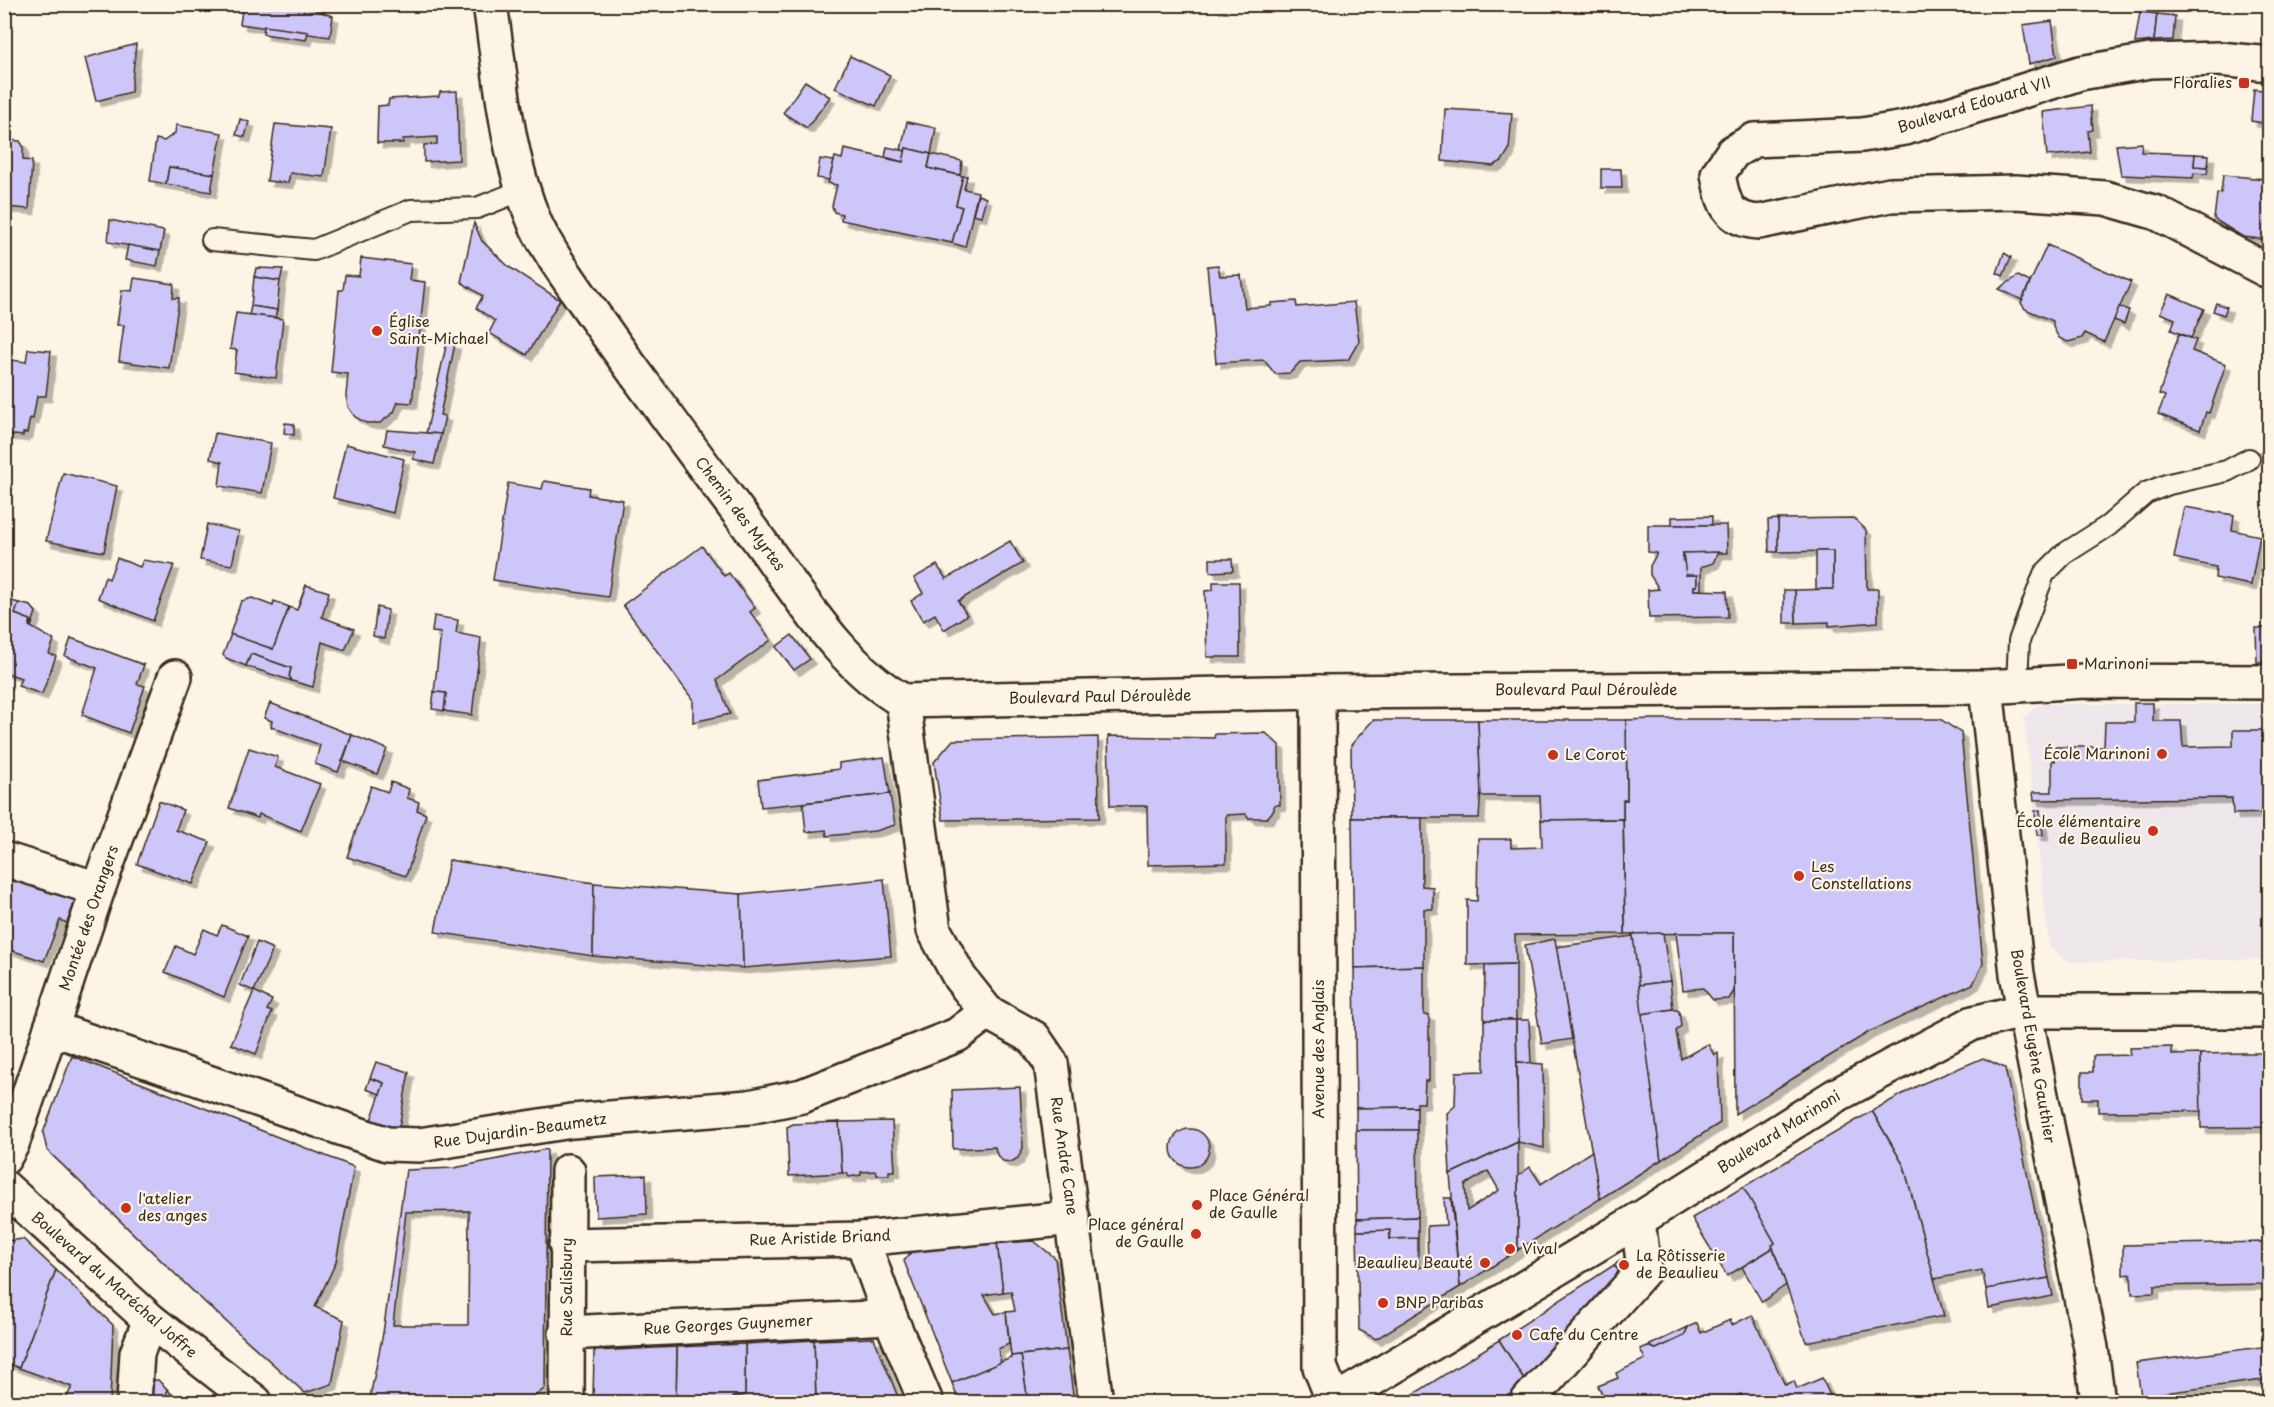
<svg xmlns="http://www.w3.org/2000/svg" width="2274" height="1407" viewBox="0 0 2274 1407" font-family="'Playpen Sans',sans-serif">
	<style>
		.built { fill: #eee7eb }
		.building { fill: #cdc6f8; stroke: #3b2a1e; stroke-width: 1.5; fill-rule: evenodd; filter: url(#shadow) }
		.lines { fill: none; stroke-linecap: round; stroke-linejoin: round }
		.service-casing { stroke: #3b2a1e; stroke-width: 24 }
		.minor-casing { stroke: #3b2a1e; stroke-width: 38 }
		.tertiary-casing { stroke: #3b2a1e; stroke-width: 38 }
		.secondary-casing { stroke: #3b2a1e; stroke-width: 38 }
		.service { stroke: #fcf5e5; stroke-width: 20 }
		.minor { stroke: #fcf5e5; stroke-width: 33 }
		.tertiary { stroke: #fcf5e5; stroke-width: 33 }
		.secondary { stroke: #fcf5e5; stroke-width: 33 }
		.poi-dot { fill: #c8321e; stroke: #fcf5e5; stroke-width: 2 }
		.labels { text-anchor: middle; stroke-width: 4.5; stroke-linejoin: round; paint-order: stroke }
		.poi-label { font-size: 15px; fill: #3b2a1e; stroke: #fcf5e5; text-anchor: start }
		.street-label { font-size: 15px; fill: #3b2a1e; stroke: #fcf5e5 }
	</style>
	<defs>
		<filter id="shadow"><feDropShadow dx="5.5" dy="5.5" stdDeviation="0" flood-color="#0004"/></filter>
	</defs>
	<rect width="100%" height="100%" fill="#fcf5e5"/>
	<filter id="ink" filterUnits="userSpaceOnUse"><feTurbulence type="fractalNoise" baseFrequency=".0167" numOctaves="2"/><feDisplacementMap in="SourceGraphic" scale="12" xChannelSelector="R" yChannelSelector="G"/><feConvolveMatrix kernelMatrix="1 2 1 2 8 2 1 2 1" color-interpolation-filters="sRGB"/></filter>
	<g filter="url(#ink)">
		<polygon class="built" points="2039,704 2269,704 2269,959 2069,962 2049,946 2024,717"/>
		<g class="building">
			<polygon points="316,4 315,10 333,16 330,37 240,24 243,4"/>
			<polygon points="2140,12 2157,14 2154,41 2135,43"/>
			<polygon points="2157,14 2175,16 2173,40 2154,41"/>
			<polygon points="2052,21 2057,56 2029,64 2023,25"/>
			<polygon points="264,26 308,32 306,40 263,34"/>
			<polygon points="136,44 131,92 96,101 85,58"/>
			<polygon points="850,56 890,75 876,106 835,88"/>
			<polygon points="805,81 830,97 807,128 783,113"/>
			<polygon points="2254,89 2270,91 2270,124 2251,121"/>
			<polygon points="457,91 459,160 424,162 424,145 437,144 437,137 403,139 403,143 377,143 378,106 388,105 389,99 439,96 440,92"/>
			<polygon points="2091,106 2093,130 2088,131 2090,152 2047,156 2043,112"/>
			<polygon points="1445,109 1512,113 1509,150 1502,161 1493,166 1442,161"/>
			<polygon points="240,119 249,122 245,137 236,135"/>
			<polygon points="907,122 936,128 931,154 906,148 906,151 901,150"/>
			<polygon points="275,124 331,129 324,177 290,173 288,183 267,181"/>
			<polygon points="176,125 222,133 214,174 169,167 166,184 150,181 156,139 164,141 175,133"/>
			<polygon points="4,140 20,141 23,146 23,160 32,161 29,209 4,207"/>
			<polygon points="2142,143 2141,152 2195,154 2194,166 2208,167 2207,174 2194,173 2193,178 2121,175 2116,145"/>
			<polygon points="887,147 906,151 903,162 885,157"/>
			<polygon points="906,148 931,154 928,168 963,176 956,205 962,207 952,243 841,220 842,214 834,212 832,206 837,185 828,183 835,157 842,159 844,149 903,162"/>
			<polygon points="931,154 962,161 960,175 928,168"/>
			<polygon points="2195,154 2209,155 2208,167 2194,166"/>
			<polygon points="820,159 834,161 829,180 817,178"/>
			<polygon points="169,167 214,174 211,192 166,184"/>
			<polygon points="1601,169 1621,169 1622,188 1601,188"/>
			<polygon points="2223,175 2265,179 2264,187 2270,188 2270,240 2243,237 2214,219 2217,194 2221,193"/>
			<polygon points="963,176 967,176 964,189 978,192 965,247 952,243 962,207 956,205"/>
			<polygon points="978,195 986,198 981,216 973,214"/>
			<polygon points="110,220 164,231 160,251 108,242"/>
			<polygon points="474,223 482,241 509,267 560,300 527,355 489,333 495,321 476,308 483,296 461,282"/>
			<polygon points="128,245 160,251 157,266 125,260"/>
			<polygon points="2047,245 2131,282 2104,342 2085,333 2082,338 2068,342 2059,338 2053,327 2053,321 2025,309 2021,303"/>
			<polygon points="2004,253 2011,257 2003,276 1997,273"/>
			<polygon points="361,258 411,264 409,280 425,282 412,403 398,402 394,412 380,423 366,423 355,417 348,407 346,396 348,374 331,372 339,290 343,290 345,275 359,276"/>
			<polygon points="1218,265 1220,276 1241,275 1245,308 1271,306 1271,303 1296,301 1297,307 1354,302 1359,341 1348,360 1300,362 1290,373 1275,374 1264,360 1216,363 1207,266"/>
			<polygon points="256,268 283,269 280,281 254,277"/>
			<polygon points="2018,276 2030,282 2022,300 1999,289"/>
			<polygon points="254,277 280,281 277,310 251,306"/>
			<polygon points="134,278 174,284 173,298 179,298 169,368 119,361 124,325 117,325 122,290 132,291"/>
			<polygon points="2169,294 2204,309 2191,338 2171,330 2175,319 2160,313"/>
			<polygon points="2216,303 2227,307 2224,315 2213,311"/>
			<polygon points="251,306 277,310 275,318 249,315"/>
			<polygon points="2119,307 2129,310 2124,324 2114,320"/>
			<polygon points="236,313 283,319 276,378 234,372 237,350 230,349"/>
			<polygon points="2179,334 2196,340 2192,351 2226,364 2209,413 2206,412 2200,430 2158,414 2165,396 2159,394"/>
			<polygon points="447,342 455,344 440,415 445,416 441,434 426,433"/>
			<polygon points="28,349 51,351 46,396 37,396 33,419 30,418 27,433 23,433 23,436 4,434 4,359 26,362"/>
			<polygon points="285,423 294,424 294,435 284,433"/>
			<polygon points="387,430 441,434 434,464 413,459 415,452 384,445"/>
			<polygon points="215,433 271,443 262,493 219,486 222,462 210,459"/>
			<polygon points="346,444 404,459 393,513 333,498"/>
			<polygon points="63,473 117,486 104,552 46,541"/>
			<polygon points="544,481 589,488 588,495 623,500 608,597 493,580 508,483 542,489"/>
			<polygon points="2184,507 2234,515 2232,530 2260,536 2251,585 2215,578 2216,567 2174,558"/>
			<polygon points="1712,516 1712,525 1672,525 1672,517"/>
			<polygon points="1854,518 1866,530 1867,589 1878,589 1878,622 1829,626 1829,622 1796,623 1795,590 1833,589 1833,551 1778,552 1778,519"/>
			<polygon points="1778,519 1778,552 1769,552 1768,520"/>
			<polygon points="207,524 239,531 232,565 200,560"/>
			<polygon points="1648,525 1726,525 1727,553 1683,553 1683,561 1686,561 1686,575 1697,575 1697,586 1694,586 1694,590 1727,591 1728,617 1649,618 1648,590 1659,589 1650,575 1650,566 1657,553 1648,552"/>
			<polygon points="1010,541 1023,563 958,601 967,615 944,630 935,614 923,621 911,601 923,593 914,578 937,565 946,579"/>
			<polygon points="702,546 724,576 729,573 755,608 750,612 771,640 717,680 730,714 693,722 693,700 623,605"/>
			<rect x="1816" y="551" width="17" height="38"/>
			<polygon points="1718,552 1713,563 1701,567 1701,590 1694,590 1694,586 1697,586 1697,575 1686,575 1683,553"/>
			<polygon points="117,558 140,567 143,560 174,565 153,621 98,598 105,577 109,579"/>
			<polygon points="1210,559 1232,559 1233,571 1210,572"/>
			<polygon points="1213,582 1239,582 1240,657 1207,657 1205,591 1213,590"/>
			<polygon points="306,585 329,592 322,617 354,629 345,650 322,642 313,687 292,681 289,676 291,668 251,654 246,666 226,658 223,655 231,634 273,649 289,607 297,610"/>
			<polygon points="1784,590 1795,590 1796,623 1784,623"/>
			<polygon points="252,598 273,606 274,601 289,607 273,649 230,634 241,601"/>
			<polygon points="4,599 19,603 15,614 31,620 29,626 54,640 49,654 56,656 42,694 18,686 21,678 4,672"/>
			<polygon points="19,603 31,606 36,612 31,627 31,620 15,614"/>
			<polygon points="377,607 388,610 384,639 373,636"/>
			<polygon points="434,616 458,620 456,633 481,638 472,715 444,711 446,693 434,692 441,633 432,632"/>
			<polygon points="2256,628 2270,628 2270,662 2257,662"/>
			<polygon points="792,635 810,659 794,670 776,647"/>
			<polygon points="71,638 144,665 137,684 145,686 129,733 82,715 97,668 65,656"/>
			<polygon points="251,654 291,668 289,676 292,681 246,666"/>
			<polygon points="434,692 446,693 444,711 432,709"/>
			<polygon points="270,703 352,735 338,772 315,764 320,745 271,727 272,721 264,718"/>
			<polygon points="2134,703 2153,703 2153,721 2181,721 2183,747 2233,746 2233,730 2270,730 2270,813 2233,814 2232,798 2034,800 2033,792 2052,792 2052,760 2055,761 2055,747 2104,747 2105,722 2134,722"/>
			<polygon points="1652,719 1940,719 1961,733 1983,964 1973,984 1869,1032 1735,1114 1734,933 1625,934 1623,800 1627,800 1626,720"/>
			<polygon points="1373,720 1478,720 1481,789 1479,818 1352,818 1351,745"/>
			<polygon points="1478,720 1626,720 1627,800 1623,800 1623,819 1541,820 1540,796 1481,796"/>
			<polygon points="1266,733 1279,745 1280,805 1274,805 1274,810 1267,818 1249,818 1246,814 1226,815 1226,863 1148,865 1147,806 1110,806 1108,736 1214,738 1215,734"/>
			<polygon points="352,735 387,749 377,774 343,761"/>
			<polygon points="1098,737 1099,818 943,820 934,762 953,740"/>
			<polygon points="249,748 278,757 275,767 320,784 301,831 259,814 258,818 229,808"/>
			<polygon points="884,757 890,794 761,807 758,780 839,769 839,763"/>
			<polygon points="391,782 409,789 407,798 419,802 417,810 426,814 406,876 347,857 371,786 388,792"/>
			<polygon points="890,794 895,825 875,831 827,836 826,830 806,832 803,803"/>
			<polygon points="159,801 183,810 176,830 210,842 193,884 137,864"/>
			<polygon points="2040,810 2043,835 2037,835 2035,811"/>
			<polygon points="1352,818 1422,818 1422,886 1433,887 1433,909 1424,909 1424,966 1354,968"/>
			<polygon points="1623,819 1625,934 1515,935 1516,964 1467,965 1467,900 1477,901 1478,839 1511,839 1511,848 1542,847 1541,820"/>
			<polygon points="449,860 594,883 593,956 435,932"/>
			<polygon points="4,871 68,891 75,901 67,923 60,920 44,961 4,948"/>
			<polygon points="884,879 891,956 743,968 741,894"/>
			<polygon points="594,883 741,894 743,968 593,956"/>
			<polygon points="222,925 248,936 224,997 165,972 176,946 193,954 204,929 217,935"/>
			<polygon points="1663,933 1670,981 1639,985 1632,934"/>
			<polygon points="1676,933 1734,933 1734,991 1729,999 1713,1000 1703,988 1683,990"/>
			<polygon points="1633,936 1661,1160 1600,1199 1556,947"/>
			<polygon points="1555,939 1572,1039 1542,1044 1525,945"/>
			<polygon points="257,942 273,949 254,991 240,985"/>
			<polygon points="1516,964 1516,1020 1484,1020 1485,965"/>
			<polygon points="1424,966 1424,1015 1429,1015 1429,1081 1425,1081 1424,1103 1417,1103 1417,1107 1356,1108 1354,968"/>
			<polygon points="1670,981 1673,1009 1642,1014 1639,985"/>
			<polygon points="254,991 272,1000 267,1010 272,1012 256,1054 231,1044"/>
			<polygon points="1673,1009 1679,1011 1681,1026 1676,1031 1681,1059 1708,1044 1714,1055 1718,1053 1720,1123 1661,1160 1642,1014"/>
			<polygon points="1484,1020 1516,1020 1518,1142 1450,1174 1447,1113 1455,1106 1456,1072 1484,1071"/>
			<polygon points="1516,1020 1529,1020 1531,1063 1517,1062"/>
			<polygon points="2172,1047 2172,1055 2200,1054 2201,1111 2098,1112 2098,1099 2082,1099 2082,1072 2093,1072 2093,1056 2130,1055 2129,1048"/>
			<polygon points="2244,1053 2270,1053 2270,1127 2201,1128 2200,1054"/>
			<polygon points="72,1056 354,1167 336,1262 315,1307 344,1320 332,1384 305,1393 197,1295 47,1150 43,1133"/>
			<polygon points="1983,1058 2005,1068 2049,1278 1986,1289 1982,1270 1934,1279 1904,1166 1872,1111 1919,1085"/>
			<polygon points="376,1062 409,1072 398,1133 370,1123 384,1083 370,1078"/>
			<polygon points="1517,1062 1543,1064 1544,1148 1518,1142"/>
			<polygon points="370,1078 384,1083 380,1094 366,1089"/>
			<polygon points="1020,1087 1023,1148 1018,1158 1011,1162 1003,1161 997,1155 995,1147 953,1149 952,1090"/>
			<polygon points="1417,1107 1417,1130 1356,1130 1356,1108"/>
			<polygon points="1872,1111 1904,1166 1944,1316 1806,1342 1772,1245 1775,1243 1743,1187"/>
			<polygon points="892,1121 895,1171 889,1171 889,1175 877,1175 876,1171 861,1172 861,1175 849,1177 847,1173 842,1173 839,1122"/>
			<polygon points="839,1122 842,1173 789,1176 787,1127 793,1124"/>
			<circle cx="1190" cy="1148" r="19"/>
			<polygon points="1356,1130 1417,1130 1418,1217 1357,1219"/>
			<path d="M1518 1142V1250L1460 1287 1450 1174ZM1488 1171 1499 1190 1467 1211 1465 1185Z"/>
			<path d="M547 1149 545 1388 528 1402H369L383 1333 406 1170 454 1168ZM469 1211 468 1325H393L406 1212Z"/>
			<polygon points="1592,1151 1600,1199 1518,1250 1518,1176 1530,1167 1541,1184"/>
			<polygon points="646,1175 647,1214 596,1217 595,1177"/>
			<polygon points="1743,1187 1775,1243 1772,1245 1773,1248 1727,1276 1692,1218"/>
			<polygon points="1444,1198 1451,1198 1460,1287 1376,1339 1359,1330 1357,1231 1390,1230 1390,1239 1418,1238 1418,1268 1428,1265 1427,1226 1446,1225"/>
			<polygon points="1418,1217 1418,1238 1390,1239 1390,1230 1357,1231 1357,1219"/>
			<polygon points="23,1239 56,1270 19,1368 4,1362 4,1246 6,1241"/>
			<polygon points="1034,1241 1055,1258 1067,1350 1011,1356 1006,1312 1015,1311 1011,1291 1003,1292 997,1243"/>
			<polygon points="2265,1242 2266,1284 2154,1286 2154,1293 2132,1294 2131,1274 2123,1275 2123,1245"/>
			<polygon points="997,1243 1003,1292 984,1295 995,1314 1006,1312 1009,1344 998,1349 1001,1363 952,1383 904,1261 915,1247"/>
			<polygon points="1773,1248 1786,1285 1762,1302 1742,1267"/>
			<polygon points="1634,1252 1635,1257 1621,1274 1614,1265"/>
			<polygon points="1614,1265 1621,1274 1526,1382 1499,1340"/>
			<polygon points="56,1270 113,1325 110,1402 64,1402 72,1387 19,1368"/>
			<polygon points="2049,1278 2053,1296 1989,1308 1986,1289"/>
			<polygon points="1752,1315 1785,1385 1794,1381 1797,1389 1822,1378 1833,1402 1745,1402 1741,1394 1721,1402 1606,1402 1598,1386 1618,1378 1616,1373 1645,1359 1640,1349 1648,1346 1656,1349 1684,1336 1688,1327 1697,1323 1701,1333 1730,1320 1732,1325"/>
			<polygon points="1688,1327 1684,1336 1656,1349 1648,1346"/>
			<polygon points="874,1338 900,1402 816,1402 814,1340"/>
			<polygon points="814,1340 816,1402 733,1402 733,1397 745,1395 745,1344"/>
			<polygon points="1499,1340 1526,1382 1510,1402 1407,1402 1406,1399"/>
			<polygon points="745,1344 745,1395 733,1397 733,1402 676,1402 677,1347"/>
			<polygon points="2269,1346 2270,1379 2141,1396 2136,1363"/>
			<polygon points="677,1347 676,1402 593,1402 594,1351"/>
			<polygon points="1067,1350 1074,1402 1028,1402 1021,1355"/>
			<polygon points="1021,1355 1028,1402 959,1402 952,1383 1011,1358 1011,1356"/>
			<polygon points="146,1380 158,1380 167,1389 166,1402 139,1402"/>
			<polygon points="167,1389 173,1396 191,1396 191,1402 166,1402"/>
		</g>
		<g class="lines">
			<defs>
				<g id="service">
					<polyline points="212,240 314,250 411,210 477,208 523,190"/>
					<polyline points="2017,684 2019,641 2044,574 2064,554 2108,526 2146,493 2169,484 2227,471 2249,459"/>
				</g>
				<g id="minor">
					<path d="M490 4C501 77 506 155 535 223 540 235 548 247 555 259 618 352 686 442 753 532 797 590 838 664 903 701L1318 692 1986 687"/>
					<polyline points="1318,692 1320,1367 1334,1402"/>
					<polyline points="903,701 934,930 960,978 987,1012 1034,1038 1051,1063 1096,1402"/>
					<polyline points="4,859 98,889"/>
					<polyline points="51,1028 387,1144 419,1145 572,1121 749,1107 802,1096 957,1035 987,1012"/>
					<polyline points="4,1158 12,1144 98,889 175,677"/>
					<polyline points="862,1239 890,1317 926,1402"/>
					<polyline points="566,1245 862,1239 1073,1218"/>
					<polyline points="566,1333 890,1317"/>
					<polyline points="134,1402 137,1353 150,1320"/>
					<polyline points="567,1402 568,1171"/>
					<polyline points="1334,1402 1638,1220 1835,1096 1973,1023 2023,1011 2270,1011"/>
					<polyline points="1527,1402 1644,1270 1638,1220"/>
				</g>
				<g id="tertiary">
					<path d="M2270 64 2219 59 2150 61 2080 73 1905 128 1862 135 1754 140 1733 152 1718 174C1723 202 1727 220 1759 222L1890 195 2016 192 2105 198 2157 213 2270 272"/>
					<polyline points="2098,1402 2091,1348 2017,974 1986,687 2085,681 2270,682"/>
				</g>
				<polyline id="secondary" points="4,1187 150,1320 255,1402"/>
			</defs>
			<use href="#service" class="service-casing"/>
			<use href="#minor" class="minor-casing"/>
			<use href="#tertiary" class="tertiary-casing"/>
			<use href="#secondary" class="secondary-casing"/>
			<use href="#service" class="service"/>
			<use href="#minor" class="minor"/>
			<use href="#tertiary" class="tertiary"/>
			<use href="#secondary" class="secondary"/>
		</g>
	</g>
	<g class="poi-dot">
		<rect x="2238" y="77" width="12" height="12" rx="3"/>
		<circle cx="377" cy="331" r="6"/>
		<rect x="2066" y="658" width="12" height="12" rx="3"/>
		<circle cx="2162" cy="754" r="6"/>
		<circle cx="1553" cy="755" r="6"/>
		<circle cx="2153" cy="831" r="6"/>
		<circle cx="1799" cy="876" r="6"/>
		<circle cx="1197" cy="1205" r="6"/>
		<circle cx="126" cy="1208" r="6"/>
		<circle cx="1196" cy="1234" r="6"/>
		<circle cx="1510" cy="1249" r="6"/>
		<circle cx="1485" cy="1263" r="6"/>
		<circle cx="1624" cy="1265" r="6"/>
		<circle cx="1383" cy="1303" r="6"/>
		<circle cx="1517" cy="1335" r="6"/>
	</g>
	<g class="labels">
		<g class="poi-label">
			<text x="2232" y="88" text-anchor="end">Floralies</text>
			<text x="389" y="327">Église<tspan x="389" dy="17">Saint-Michael</tspan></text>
			<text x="2084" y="669">Marinoni</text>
			<text x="2150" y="759" text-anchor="end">École Marinoni</text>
			<text x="1565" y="760">Le Corot</text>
			<text x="2141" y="827" text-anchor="end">École élémentaire<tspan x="2141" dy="17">de Beaulieu</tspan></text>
			<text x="1811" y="872">Les<tspan x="1811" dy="17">Constellations</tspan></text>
			<text x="1209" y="1201">Place Général<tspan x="1209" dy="17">de Gaulle</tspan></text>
			<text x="138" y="1204">l'atelier<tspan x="138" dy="17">des anges</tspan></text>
			<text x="1184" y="1230" text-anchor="end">Place général<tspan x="1184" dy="17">de Gaulle</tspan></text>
			<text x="1522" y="1254">Vival</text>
			<text x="1636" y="1261">La Rôtisserie<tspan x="1636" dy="17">de Beaulieu</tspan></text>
			<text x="1473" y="1268" text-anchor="end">Beaulieu Beauté</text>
			<text x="1395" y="1308">BNP Paribas</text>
			<text x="1529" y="1340">Cafe du Centre</text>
		</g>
		<g class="street-label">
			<text transform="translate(1974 105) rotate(-17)" y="5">Boulevard Edouard VII</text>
			<text transform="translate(740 514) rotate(53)" y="5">Chemin des Myrtes</text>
			<text x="1586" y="695">Boulevard Paul Déroulède</text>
			<text transform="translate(1100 697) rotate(-1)" y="5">Boulevard Paul Déroulède</text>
			<text transform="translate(89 918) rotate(-71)" y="5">Montée des Orangers</text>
			<text transform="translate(2033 1046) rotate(80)" y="5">Boulevard Eugène Gauthier</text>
			<text transform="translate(1319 1049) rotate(-90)" y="5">Avenue des Anglais</text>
			<text transform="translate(520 1131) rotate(-8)" y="5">Rue Dujardin-Beaumetz</text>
			<text transform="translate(1779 1132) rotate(-32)" y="5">Boulevard Marinoni</text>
			<text transform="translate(1064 1156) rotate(82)" y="5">Rue André Cane</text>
			<text transform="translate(820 1238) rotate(-2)" y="5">Rue Aristide Briand</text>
			<text transform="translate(114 1285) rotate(41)" y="5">Boulevard du Maréchal Joffre</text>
			<text transform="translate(567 1287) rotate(-90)" y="5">Rue Salisbury</text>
			<text transform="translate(728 1325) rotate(-3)" y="5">Rue Georges Guynemer</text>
		</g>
	</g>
	<rect width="2274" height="1407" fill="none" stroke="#fcf5e5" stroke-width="24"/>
	<rect x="12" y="12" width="2250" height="1383" fill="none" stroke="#3b2a1e" stroke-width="2" filter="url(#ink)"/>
</svg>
